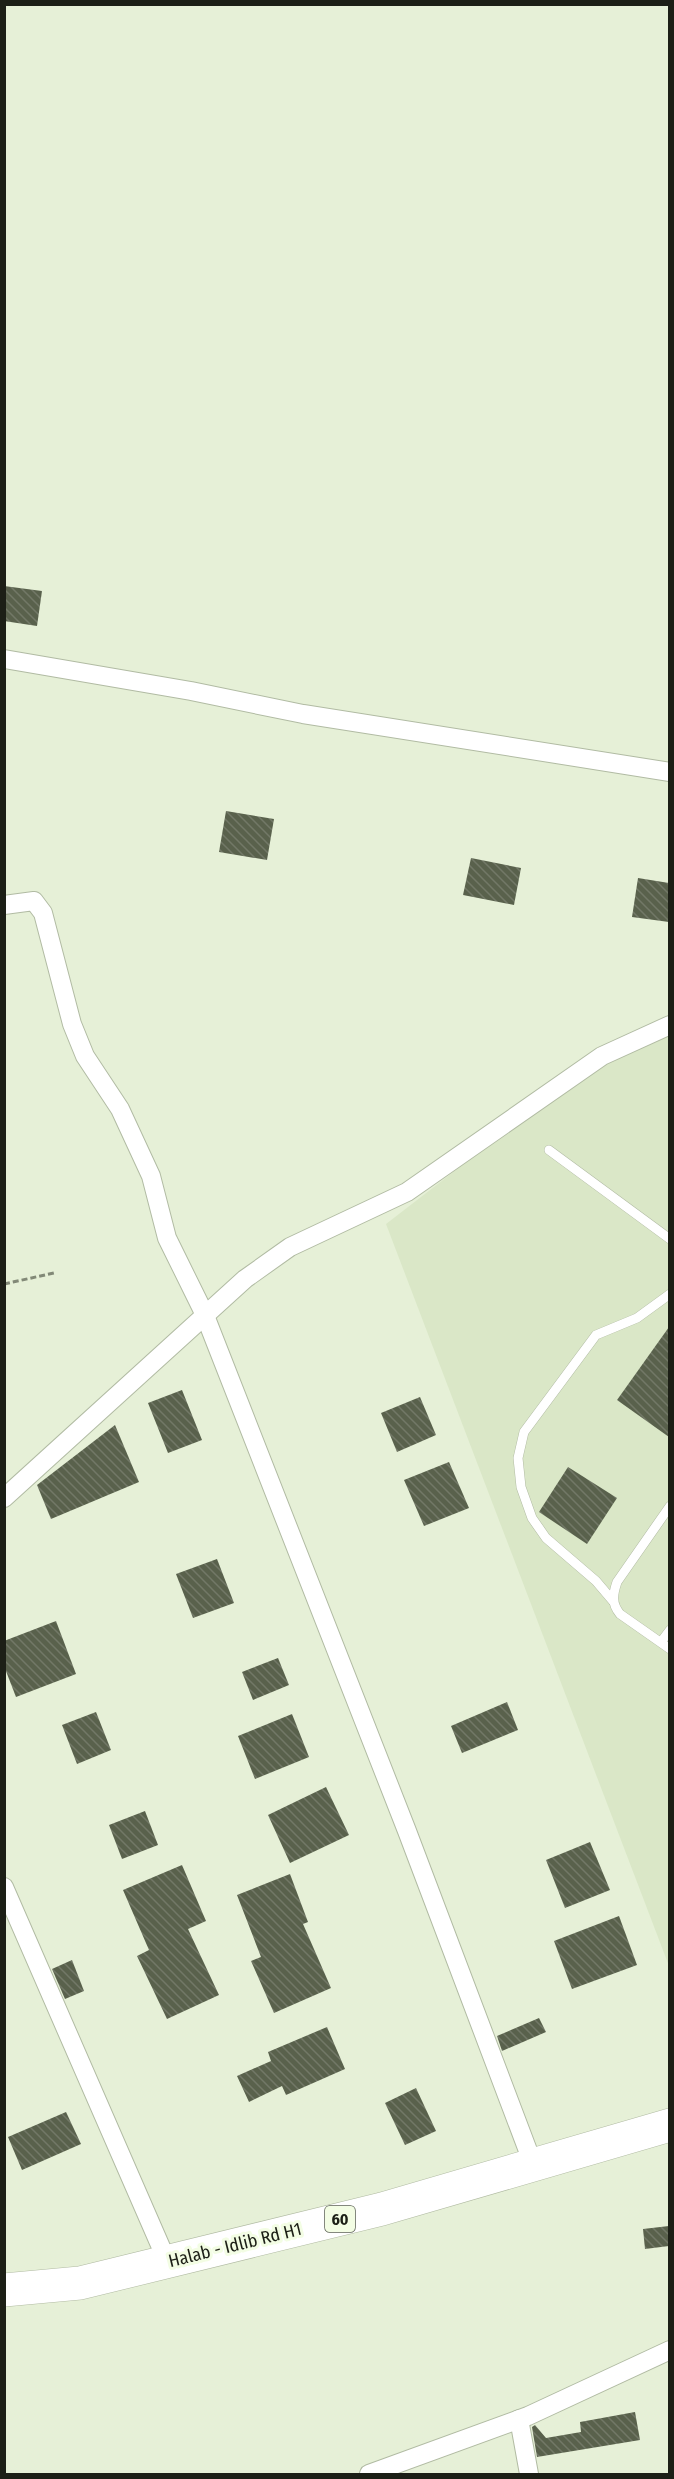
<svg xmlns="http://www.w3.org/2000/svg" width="674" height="2479" viewBox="0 0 674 2479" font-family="'Fira Sans Condensed',sans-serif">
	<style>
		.built { fill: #dae7c7 }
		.building { fill: url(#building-back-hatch) }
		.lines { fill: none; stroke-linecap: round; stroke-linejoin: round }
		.lane-casing { stroke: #b1bba3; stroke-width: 10 }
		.street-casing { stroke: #b1bba3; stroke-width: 20 }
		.highway-casing { stroke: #b1bba3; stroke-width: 34 }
		.path { stroke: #828977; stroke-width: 3; stroke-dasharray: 6 3; stroke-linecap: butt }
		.lane { stroke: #fff; stroke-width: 9 }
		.street { stroke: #fff; stroke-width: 18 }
		.highway { stroke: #fff; stroke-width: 33 }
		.labels { text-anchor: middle; stroke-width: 6; stroke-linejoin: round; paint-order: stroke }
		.shield { fill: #f3fde4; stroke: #5c6254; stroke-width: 1.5 }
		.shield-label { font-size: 16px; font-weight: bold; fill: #1c1f16 }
		.street-label { font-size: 18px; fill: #1c1f16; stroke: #f3fde4 }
	</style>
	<defs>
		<pattern id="building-back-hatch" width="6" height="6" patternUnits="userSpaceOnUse" patternTransform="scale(1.5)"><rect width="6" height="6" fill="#59614c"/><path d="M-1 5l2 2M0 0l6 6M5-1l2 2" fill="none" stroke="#727867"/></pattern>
	</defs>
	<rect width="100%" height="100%" fill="#e6f0d7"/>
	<polygon class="built" points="669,1027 669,1966 386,1224 615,1047"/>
	<g class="building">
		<polygon points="4,586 42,591 37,626 4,621"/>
		<polygon points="226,811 274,819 267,860 219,852"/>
		<polygon points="471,858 521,868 514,905 463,895"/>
		<polygon points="638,878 669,883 669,922 632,917"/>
		<polygon points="669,1327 669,1437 617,1400"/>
		<polygon points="182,1390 202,1440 168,1453 148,1403"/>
		<polygon points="420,1397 436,1435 397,1452 381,1413"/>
		<polygon points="115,1425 139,1482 51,1519 37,1485"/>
		<polygon points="449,1462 469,1508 424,1526 404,1480"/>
		<polygon points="568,1467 617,1498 587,1544 539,1512"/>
		<polygon points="217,1559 234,1603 193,1618 176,1574"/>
		<polygon points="56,1621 76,1674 16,1697 4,1666 4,1641"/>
		<polygon points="278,1658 289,1685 253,1700 242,1672"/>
		<polygon points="507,1702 518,1730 462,1753 451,1726"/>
		<polygon points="96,1712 111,1750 77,1764 62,1725"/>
		<polygon points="292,1714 309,1757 255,1779 238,1736"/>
		<polygon points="326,1787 349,1835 290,1863 268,1815"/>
		<polygon points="145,1811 158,1845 122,1859 109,1825"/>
		<polygon points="590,1842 610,1890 565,1908 546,1860"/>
		<polygon points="182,1865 206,1921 188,1929 219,1995 167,2019 137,1956 149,1950 123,1890"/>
		<polygon points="290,1874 308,1922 303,1924 331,1988 274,2013 251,1961 261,1957 237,1895"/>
		<polygon points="619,1916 637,1965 572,1989 554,1941"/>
		<polygon points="72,1960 84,1991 65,1999 52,1969"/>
		<polygon points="539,2018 546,2032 502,2051 497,2036"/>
		<polygon points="327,2027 345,2069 286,2095 282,2086 249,2102 237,2076 271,2061 268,2052"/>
		<polygon points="416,2088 436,2131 405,2145 385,2103"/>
		<polygon points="66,2112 81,2144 22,2170 8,2137"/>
		<polygon points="669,2226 669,2246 645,2249 643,2229"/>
		<polygon points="635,2412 640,2440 537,2457 532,2427 535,2425 546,2438 581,2432 580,2422"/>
	</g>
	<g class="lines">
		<defs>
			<g id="lane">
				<polyline points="549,1150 670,1239"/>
				<path d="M670 1506 617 1582C613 1594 611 1603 620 1614L670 1649"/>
				<polyline points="613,1601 596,1581 546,1538 532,1518 521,1487 518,1458 524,1432 596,1335 637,1318 670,1294"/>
				<polyline points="661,1642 670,1630"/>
			</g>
			<g id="street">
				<polyline points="4,659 191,691 303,714 670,772"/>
				<polyline points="4,905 34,901 43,913 72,1024 85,1056 120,1109 151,1176 167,1238 204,1313 407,1831 533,2164"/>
				<polyline points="4,1498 245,1279 290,1247 407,1192 602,1056 670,1025"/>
				<polyline points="4,1887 167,2261"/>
				<polyline points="519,2419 529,2474"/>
				<polyline points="369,2474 528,2416 670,2350"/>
			</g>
			<polyline id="highway" points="4,2290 80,2283 382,2209 670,2125"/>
		</defs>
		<use href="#lane" class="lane-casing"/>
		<use href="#street" class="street-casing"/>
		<use href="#highway" class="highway-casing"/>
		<polyline class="path" points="4,1284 54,1273"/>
		<use href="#lane" class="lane"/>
		<use href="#street" class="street"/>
		<use href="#highway" class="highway"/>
	</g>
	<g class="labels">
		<rect class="shield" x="325" y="2206" width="30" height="26" rx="4.5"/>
		<g class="shield-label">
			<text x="340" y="2225">60</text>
		</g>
		<g class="street-label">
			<text transform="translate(235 2245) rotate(-14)" y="6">Halab - Idlib Rd H1</text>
		</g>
	</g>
	<rect width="674" height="2479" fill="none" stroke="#1c1f16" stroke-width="12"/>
</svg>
